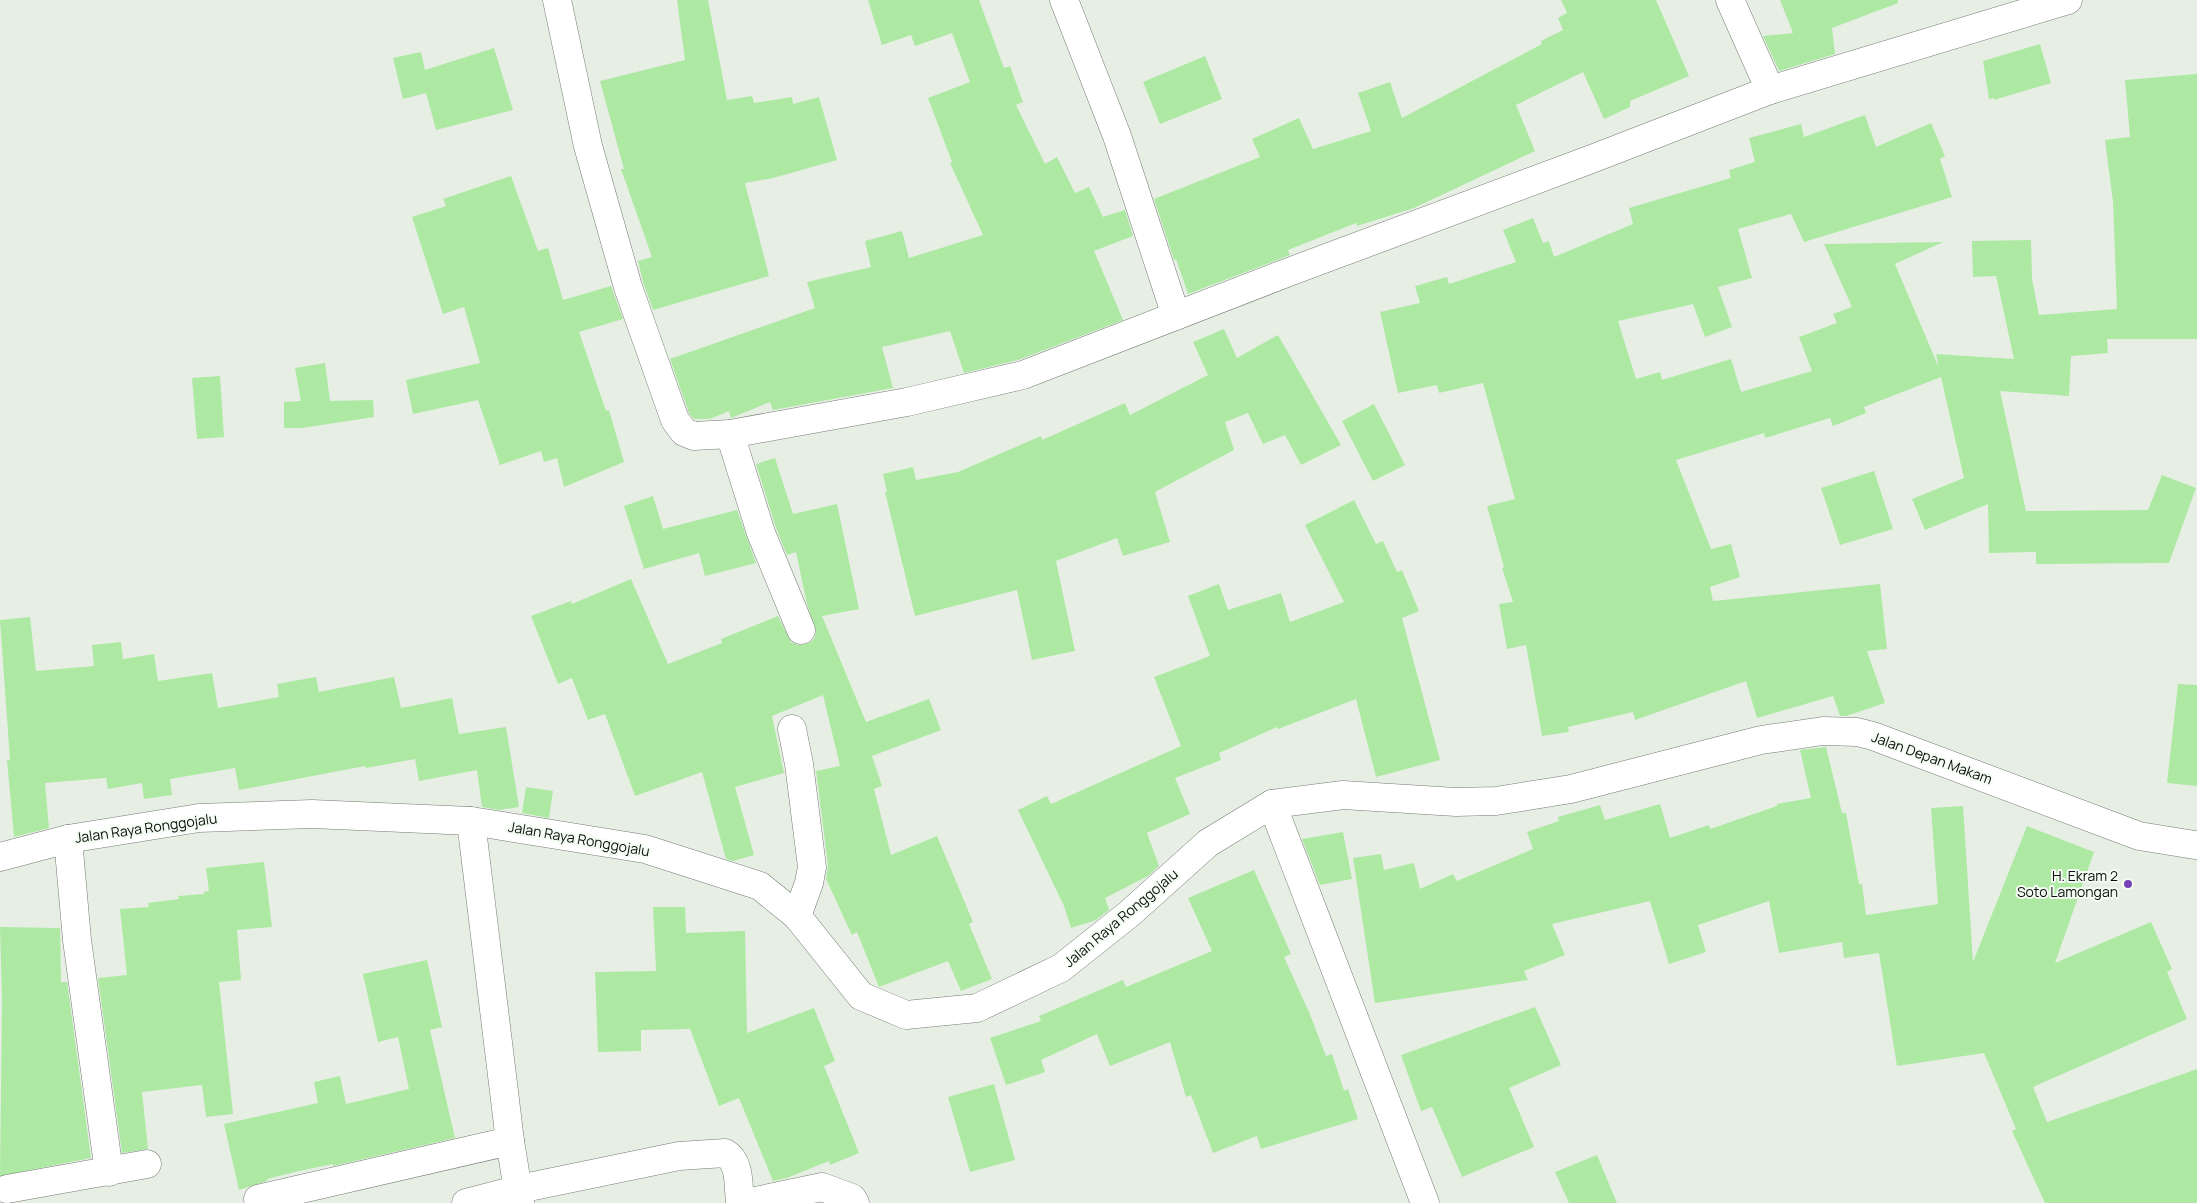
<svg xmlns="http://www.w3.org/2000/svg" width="2197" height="1203" viewBox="0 0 2197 1203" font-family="Manrope,sans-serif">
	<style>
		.building { fill: #ade9a3 }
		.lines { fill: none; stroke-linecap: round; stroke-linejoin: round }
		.street-casing { stroke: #747c73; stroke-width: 29 }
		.secondary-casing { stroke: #747c73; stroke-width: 29 }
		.street { stroke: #fff; stroke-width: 28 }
		.secondary { stroke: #fff; stroke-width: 28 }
		.poi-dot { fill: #7640b7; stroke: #f4fdf3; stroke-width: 2 }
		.labels { text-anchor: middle; stroke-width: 4; stroke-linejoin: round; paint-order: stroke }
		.street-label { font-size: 14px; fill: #0b0d0a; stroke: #f4fdf3 }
		.poi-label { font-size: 14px; fill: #0b0d0a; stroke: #f4fdf3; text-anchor: end }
	</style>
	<rect width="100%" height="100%" fill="#e7efe5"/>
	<g class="building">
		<polygon points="677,0 708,0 727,100 752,96 754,103 792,97 793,104 819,97 837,160 773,178 745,183 769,276 653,310 643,282 638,261 652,257 621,169 624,169 600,81 685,60"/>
		<polygon points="868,0 979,0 1004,68 1010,66 1023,102 1016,105 1045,164 1057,157 1075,193 1089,187 1103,217 1125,210 1133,236 1094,251 1123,320 1018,360 964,373 950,331 882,347 893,388 773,410 770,402 731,418 729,411 710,419 694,419 689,413 670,359 815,308 807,282 871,267 865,241 902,231 909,258 983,235 950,163 952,162 928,98 970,82 952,33 915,46 911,35 882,45"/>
		<polygon points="1561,0 1656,0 1689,76 1630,101 1630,107 1604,119 1583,72 1516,105 1535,151 1414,208 1357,226 1356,223 1288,250 1290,255 1188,294 1176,259 1174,260 1154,199 1260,157 1252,139 1299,118 1313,149 1371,131 1358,93 1390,82 1402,118 1542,44 1541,41 1563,30 1558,18 1567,13"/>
		<polygon points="1780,0 1898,0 1898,3 1832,28 1835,54 1779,71 1763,36 1793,33"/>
		<polygon points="2040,44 2051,83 1994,100 1994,98 1989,99 1983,61"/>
		<polygon points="494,48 513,110 436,130 426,93 403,99 393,58 421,52 425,70"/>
		<polygon points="1205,56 1222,99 1160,124 1143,82"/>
		<polygon points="2197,74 2197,339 2107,339 2108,353 2071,356 2069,396 2000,391 2026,511 2148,510 2162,475 2196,488 2169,563 2036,564 2036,552 1989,553 1988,504 1925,530 1912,499 1964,478 1941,377 1864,407 1866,413 1833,426 1830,418 1765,438 1764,433 1676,460 1711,549 1731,544 1740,577 1710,587 1713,601 1880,584 1887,649 1867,651 1885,703 1846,716 1840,716 1833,696 1757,718 1746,681 1635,720 1633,712 1568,727 1569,732 1542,736 1526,645 1507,649 1499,604 1513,602 1502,568 1504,567 1487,506 1515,499 1483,383 1439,393 1437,385 1398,393 1380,312 1420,303 1415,286 1447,277 1449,284 1516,262 1503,230 1533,218 1543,243 1549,241 1554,257 1633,224 1629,208 1731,178 1729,170 1755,162 1749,138 1801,124 1804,137 1865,115 1876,147 1931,123 1945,156 1940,159 1952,197 1804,242 1791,214 1738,229 1752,278 1718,287 1732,327 1705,337 1693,304 1618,321 1636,379 1660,372 1662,380 1731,359 1741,392 1812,371 1799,337 1837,323 1833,314 1852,307 1824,244 1943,242 1895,264 1939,368 1936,354 2014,359 1996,276 1973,277 1972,241 2031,240 2032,279 2039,315 2117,309 2113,202 2105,140 2130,137 2125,80"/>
		<polygon points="511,176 538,251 548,248 563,300 611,286 623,319 579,332 606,411 609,410 624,462 564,487 557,458 544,462 541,451 500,465 478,400 413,414 406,380 480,363 464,307 443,314 412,217 446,206 443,199"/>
		<polygon points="1224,329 1237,358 1278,335 1341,445 1301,465 1285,435 1263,444 1248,413 1225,422 1234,450 1155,492 1170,542 1123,556 1117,538 1056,561 1075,651 1032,660 1017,590 915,616 885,492 887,492 883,474 913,467 916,480 958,472 1041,436 1042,440 1125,403 1130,415 1208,375 1193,342"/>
		<polygon points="325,363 330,401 373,400 374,417 302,428 284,428 284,402 301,401 295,368"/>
		<polygon points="220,376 224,437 197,439 192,378"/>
		<polygon points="1374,404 1405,465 1373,481 1342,421"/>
		<polygon points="775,458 793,514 837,504 859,609 822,616 866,722 929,699 941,730 872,756 882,786 874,789 891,855 937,836 973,922 969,924 992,979 961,991 948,961 879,987 857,932 852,935 826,879 828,865 816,771 840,766 823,695 772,716 784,773 735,787 754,855 733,861 726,859 702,772 635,796 605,714 588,720 572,678 558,684 531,616 571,601 572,604 631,579 668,664 722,643 721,639 778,616 791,642 798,645 807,644 814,639 816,632 807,604 796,552 787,555 776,528 756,464"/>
		<polygon points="1874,471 1893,529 1840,545 1821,488"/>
		<polygon points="653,496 663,529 737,510 756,563 705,576 699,553 644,569 624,506"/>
		<polygon points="1354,500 1376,544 1383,541 1397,572 1402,570 1419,611 1402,618 1440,760 1376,777 1356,699 1278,729 1277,727 1219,753 1221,760 1175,778 1190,814 1147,833 1159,866 1148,876 1105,898 1109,910 1096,920 1071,928 1064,906 1018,810 1047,796 1051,804 1181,746 1154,677 1210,656 1188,596 1219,584 1228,610 1281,593 1290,622 1344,602 1305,525"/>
		<polygon points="30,617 36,671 94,666 92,645 121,642 123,659 154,654 158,681 212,673 218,708 279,697 277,684 316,677 319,692 394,677 401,708 452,698 459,734 506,727 519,807 499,810 482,807 477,770 419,781 415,759 366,768 365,766 239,790 235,768 170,779 172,795 144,799 142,783 108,789 106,778 45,783 49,828 14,837 7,760 10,760 0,620"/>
		<polygon points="2178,684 2197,685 2197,786 2167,783"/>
		<polygon points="1826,747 1842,813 1846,813 1859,884 1862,884 1866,915 1938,904 1931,808 1963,806 1973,962 2027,826 2094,852 2055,963 2151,922 2172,969 2167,972 2187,1019 2033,1087 2047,1122 2197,1069 2197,1203 2045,1203 2012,1131 2016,1129 1984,1053 1897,1066 1879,953 1844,958 1842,942 1779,953 1769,901 1698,925 1706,952 1669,964 1650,901 1552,924 1565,955 1524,971 1528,980 1375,1003 1353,858 1381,854 1384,870 1414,863 1420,889 1453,874 1457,881 1533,849 1527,832 1559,821 1558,817 1600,805 1605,820 1660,804 1670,838 1709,825 1710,829 1777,806 1777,804 1811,798 1800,750"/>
		<polygon points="526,787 553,791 549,818 522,813"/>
		<polygon points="1343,832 1352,879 1320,885 1302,839"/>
		<polygon points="264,862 272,927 237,930 241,980 219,982 233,1114 206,1117 202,1085 142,1092 148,1149 122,1153 98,978 127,975 120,909 149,907 148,903 179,899 178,896 204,894 204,892 209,891 206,868"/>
		<polygon points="1254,870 1291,954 1284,957 1309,1012 1326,1056 1332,1054 1344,1091 1348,1089 1358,1119 1261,1149 1257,1136 1213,1153 1191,1095 1186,1097 1170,1042 1110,1066 1097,1034 1041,1060 1045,1072 1006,1085 990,1038 1041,1021 1039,1016 1123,980 1126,987 1212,951 1188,898"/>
		<polygon points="653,907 685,907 686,933 745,931 747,1033 814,1008 835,1061 824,1066 859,1153 830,1165 829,1161 787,1178 773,1181 739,1098 719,1106 690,1029 641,1030 641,1051 598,1052 595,972 656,971"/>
		<polygon points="0,927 60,928 61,982 67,982 91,1158 0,1176 2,1001"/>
		<polygon points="427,960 442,1027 430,1030 455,1138 333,1166 333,1164 299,1171 267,1179 267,1181 239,1190 224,1124 318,1103 314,1082 340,1076 346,1104 409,1089 398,1037 378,1042 363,974"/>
		<polygon points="1535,1007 1561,1065 1509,1088 1534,1147 1462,1177 1432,1107 1421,1111 1401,1055"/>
		<polygon points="994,1084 1015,1160 970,1172 948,1097"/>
		<polygon points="1597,1155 1617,1203 1569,1203 1555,1172"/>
	</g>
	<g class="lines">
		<defs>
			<g id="street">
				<polyline points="557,0 588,146 628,287 675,420 684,432 694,436 730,434 907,402 1023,375 1289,272 1589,160 1770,90 2068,0"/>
				<polyline points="1064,0 1117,136 1176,316"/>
				<polyline points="1730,0 1770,90"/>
				<polyline points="730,434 761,533 801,630"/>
				<polyline points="792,729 799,764 812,867 809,883 797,916"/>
				<polyline points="1272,804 1425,1203"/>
				<polyline points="471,821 510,1141 520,1203"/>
				<polyline points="68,839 77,940 109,1172"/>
				<polyline points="7,1189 147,1164"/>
				<polyline points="258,1199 510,1141"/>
				<path d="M466 1203 519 1189 679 1156 725 1153C741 1162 738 1187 740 1203"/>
				<polyline points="746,1203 822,1187 852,1198 855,1203"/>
			</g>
			<polyline id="secondary" points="0,857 68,839 199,818 312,814 471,821 645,849 760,886 797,916 861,996 906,1015 977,1008 1061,968 1129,914 1208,843 1272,804 1343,795 1456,802 1496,801 1571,789 1761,740 1823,731 1857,732 1873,736 2139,836 2195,845"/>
		</defs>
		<use href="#street" class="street-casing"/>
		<use href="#secondary" class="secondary-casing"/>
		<use href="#street" class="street"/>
		<use href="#secondary" class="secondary"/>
	</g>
	<circle class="poi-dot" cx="2128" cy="884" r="5"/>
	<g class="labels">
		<g class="street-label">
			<text transform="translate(1932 758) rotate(20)" y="5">Jalan Depan Makam</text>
			<text transform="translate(146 828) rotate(-8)" y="5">Jalan Raya Ronggojalu</text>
			<text transform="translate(579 839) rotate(10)" y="5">Jalan Raya Ronggojalu</text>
			<text transform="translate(1121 918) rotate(-40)" y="5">Jalan Raya Ronggojalu</text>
		</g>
		<g class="poi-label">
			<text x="2118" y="881">H. Ekram 2<tspan x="2118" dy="16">Soto Lamongan</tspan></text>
		</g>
	</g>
</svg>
